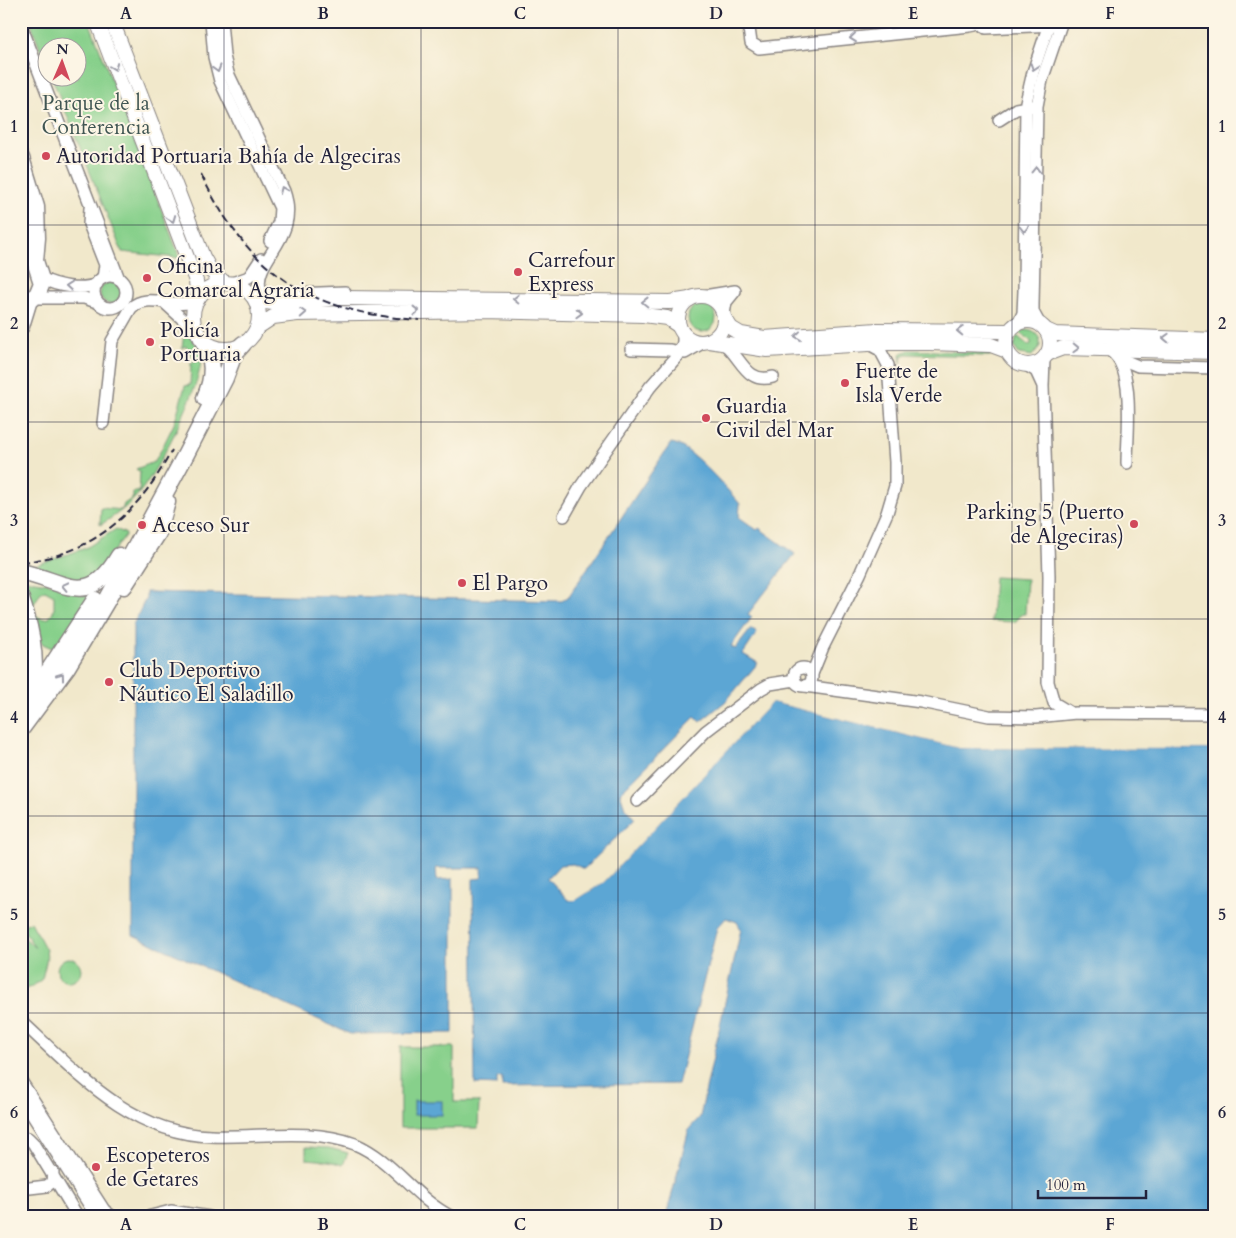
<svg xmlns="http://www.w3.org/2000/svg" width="1236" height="1238" viewBox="0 0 1236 1238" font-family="Cardo,serif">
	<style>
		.green { fill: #87d08b; stroke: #547963; fill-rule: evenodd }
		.water { fill: #5ca6d4; stroke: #3f6488 }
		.pier { fill: #f1e8cb }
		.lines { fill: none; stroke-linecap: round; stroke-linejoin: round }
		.minor-casing { stroke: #8a8583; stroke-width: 14 }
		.major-casing { stroke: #8a8583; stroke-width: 16 }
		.highway-casing { stroke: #8a8583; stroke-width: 19 }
		.minor { stroke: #fff; stroke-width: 11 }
		.major { stroke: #fff; stroke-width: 14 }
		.highway { stroke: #fff; stroke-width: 16 }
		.rail { stroke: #22223b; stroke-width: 2; stroke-dasharray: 8 4; stroke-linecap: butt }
		.oneway { stroke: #9c9ca7 }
		.grid { fill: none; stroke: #22223b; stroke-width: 1; stroke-opacity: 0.55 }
		.poi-dot { fill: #d1495b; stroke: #fcf5e5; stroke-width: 2 }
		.labels { text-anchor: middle; stroke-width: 4; stroke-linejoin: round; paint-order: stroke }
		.park-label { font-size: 21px; fill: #405653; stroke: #fcf5e5 }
		.poi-label { font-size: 21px; fill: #22223b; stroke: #fcf5e5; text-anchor: start }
		.neatline { fill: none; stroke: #22223b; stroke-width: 2 }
		.grid-label { font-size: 16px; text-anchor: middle; font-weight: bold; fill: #22223b }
	</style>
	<rect width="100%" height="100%" fill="#fcf5e5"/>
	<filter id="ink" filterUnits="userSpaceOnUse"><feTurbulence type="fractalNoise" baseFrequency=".02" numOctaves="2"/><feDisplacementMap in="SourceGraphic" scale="10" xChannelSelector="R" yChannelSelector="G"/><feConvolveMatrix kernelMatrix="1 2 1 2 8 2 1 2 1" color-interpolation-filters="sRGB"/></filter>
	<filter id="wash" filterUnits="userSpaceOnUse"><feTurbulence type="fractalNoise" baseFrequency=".0096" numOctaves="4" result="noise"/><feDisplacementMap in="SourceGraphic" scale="20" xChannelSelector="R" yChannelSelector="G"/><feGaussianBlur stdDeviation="1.12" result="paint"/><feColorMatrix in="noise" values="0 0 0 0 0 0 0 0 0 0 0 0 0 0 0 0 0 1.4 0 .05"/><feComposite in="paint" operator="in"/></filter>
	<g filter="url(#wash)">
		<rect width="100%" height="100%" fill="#f1e8cb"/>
		<g class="green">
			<polygon points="30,21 89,21 180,258 122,252 52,78 78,78 78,48 48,48 47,67"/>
			<circle cx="111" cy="293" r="11"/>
			<circle cx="702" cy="318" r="14"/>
			<path d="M184 326C187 333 201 350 201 355 204 383 160 465 143 488 131 504 117 515 100 525L101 508 122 510 124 504 133 498V492H139L140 472 136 469 154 462 159 454 174 424 185 386 190 385 191 363 196 360 186 346 182 348 184 333 180 332V327Z"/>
			<path d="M1024 330C1035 330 1041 336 1040 346L1032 356 1019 354 1014 347 1017 336 1028 345 1031 344V341L1019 333Z"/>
			<polygon points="909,350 990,353 990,356 907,354 902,356 901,363 900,354"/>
			<path d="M116 529 126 534 98 574C75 587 54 574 30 567L86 548Z"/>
			<polygon points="994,577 1027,579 1025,614 1022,614 1015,622 991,621"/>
			<path d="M21 579 96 590V594L54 649 43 644 37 637ZM45 590 54 595V610L49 618 42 619 33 614 32 607 41 592Z"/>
			<polygon points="31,922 46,950 47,958 42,979 33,986 23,990 21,934 35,948 21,926"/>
			<circle cx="69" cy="970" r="12"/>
			<polygon points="400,1047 454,1047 454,1102 479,1102 478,1128 400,1128"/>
			<polygon points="306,1147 329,1148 348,1153 343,1165 329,1161 306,1159"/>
		</g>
		<g class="water">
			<path d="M671 443C689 444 727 489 740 504L739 517 757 530 759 528 795 554 748 614 752 617 731 646 735 649 751 629 757 633 743 654 758 663 726 701 700 722 695 717 620 793 625 808 635 819 584 869 573 864 560 865 548 878 568 900H576L604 882 772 702 959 748 1215 749V1217H666L689 1129 700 1117 741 929 737 922 726 918 717 928 678 1084 502 1086V1077L497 1078V1085L475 1084 473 879 482 878V868H436L437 880 453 879V1033L350 1034 133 935V625L146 598V592L562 601 569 596Z"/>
			<rect x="414" y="1101" width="28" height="14"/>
		</g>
		<polygon class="pier" points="771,700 959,745 1215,747 1215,749 959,748 772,702 604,882 576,900 568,900 602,880"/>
	</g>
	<g filter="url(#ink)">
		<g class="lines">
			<defs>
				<g id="minor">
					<polyline points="211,21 214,57 220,81 280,208 279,222 270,241"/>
					<path d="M221 21 224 56 228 73 284 191C301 239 253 258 260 289L264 293 271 295 345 292"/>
					<polyline points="748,21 751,43 759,48 970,26 996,21"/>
					<polyline points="21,25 119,279"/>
					<polyline points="986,28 1055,25"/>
					<polyline points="999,120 1016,109 1033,106"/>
					<polyline points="90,208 89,224 105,265 103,278"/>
					<circle cx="110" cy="292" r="16"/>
					<path d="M41 278C57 286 81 291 97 284"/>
					<polyline points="232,283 249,277 261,259"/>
					<polyline points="704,296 735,291 726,302 724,314"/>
					<polyline points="33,298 84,298 97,302"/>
					<polyline points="166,304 199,334"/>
					<polyline points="1019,322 1023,313 1024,291 1026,102 1033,72 1050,21"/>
					<polyline points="1039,323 1033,312 1033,305 1037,106 1042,80 1062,21"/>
					<path d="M724 344C741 356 746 385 773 377"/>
					<polyline points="631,349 669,350 685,353 704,342"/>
					<path d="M1106 349C1137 360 1127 435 1127 463"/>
					<polyline points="1044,358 1043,386 1049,576 1048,682 1054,703 1069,712"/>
					<polyline points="1119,358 1138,366 1215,368"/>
					<polyline points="1026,365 1036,371 1042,384"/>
					<path d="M103 423 112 341 131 308C148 291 175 311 197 300"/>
					<polyline points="564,516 581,486 650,387 680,353 683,342 683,333"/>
					<circle cx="803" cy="677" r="9"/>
					<polyline points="812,674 823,647 860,574 887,513 895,486 895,462 888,365 880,350 867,343"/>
					<polyline points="805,686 921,702 989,716 1036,717 1076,713 1215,714"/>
					<polyline points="637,801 706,731 761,689 770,684 795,680"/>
					<path d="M21 1021C76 1072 131 1134 211 1136 258 1138 310 1127 355 1144 393 1160 415 1199 452 1217"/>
					<polyline points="21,1081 104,1210 113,1217"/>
					<polyline points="21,1097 97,1217"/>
					<polyline points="21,1138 28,1138 33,1143 78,1217"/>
					<polyline points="21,1189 47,1186 52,1182 53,1172"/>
					<polyline points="147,1217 171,1211 210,1217"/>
				</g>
				<g id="major">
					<polyline points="97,21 196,281 198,299"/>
					<polyline points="112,21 203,257 211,271 225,283"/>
					<circle cx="226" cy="316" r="33"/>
					<circle cx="701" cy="319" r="23"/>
					<path d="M254 297C274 311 318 298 343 298 452 299 561 300 670 302L690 299"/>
					<polyline points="725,319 731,328 741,334 764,338 877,330 1009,331"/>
					<circle cx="1028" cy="343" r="22"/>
					<polyline points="258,327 273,317 297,314 486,311 643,315 667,318 679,326"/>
					<polyline points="1046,330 1055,334 1215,340"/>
					<polyline points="709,341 767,350 885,343 929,343 991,345 1007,351"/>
					<polyline points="1047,354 1063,348 1215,352"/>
				</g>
				<g id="highway">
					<polyline points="21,158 36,207 37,238 35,261 42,283 37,295 29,300 21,301"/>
					<polyline points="21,259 28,250 33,235"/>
					<polyline points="21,326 29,300"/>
					<path d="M202 339C215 359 214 377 205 398"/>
					<path d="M21 572C67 582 88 609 119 556"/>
					<polyline points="124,586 158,533 167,502"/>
					<path d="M21 599C31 628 39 664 30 695"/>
					<polyline points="29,701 95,600"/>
					<polyline points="21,729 67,667 106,602 186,454 225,378 234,354 243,344"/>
				</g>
			</defs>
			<use href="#minor" class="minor-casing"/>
			<use href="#major" class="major-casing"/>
			<use href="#highway" class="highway-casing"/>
			<use href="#minor" class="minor"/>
			<use href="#major" class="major"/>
			<use href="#highway" class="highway"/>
			<g class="rail">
				<path d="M201 174C249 274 310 313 420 320"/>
				<path d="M21 562C93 556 140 511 172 450"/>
			</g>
		</g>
		<defs><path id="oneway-chevron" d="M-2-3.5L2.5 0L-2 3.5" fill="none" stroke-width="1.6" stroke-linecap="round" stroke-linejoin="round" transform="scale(1.25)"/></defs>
		<g class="oneway">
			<use href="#oneway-chevron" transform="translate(853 38) rotate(174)"/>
			<use href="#oneway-chevron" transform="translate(114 67) rotate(69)"/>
			<use href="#oneway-chevron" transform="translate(1034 67) rotate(108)"/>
			<use href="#oneway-chevron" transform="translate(217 69) rotate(74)"/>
			<use href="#oneway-chevron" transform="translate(1036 170) rotate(-89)"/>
			<use href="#oneway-chevron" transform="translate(283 190) rotate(-113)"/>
			<use href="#oneway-chevron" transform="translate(172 219) rotate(69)"/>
			<use href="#oneway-chevron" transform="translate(1024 229) rotate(90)"/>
			<use href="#oneway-chevron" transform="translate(69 286) rotate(-175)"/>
			<use href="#oneway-chevron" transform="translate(516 299) rotate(-179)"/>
			<use href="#oneway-chevron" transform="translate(645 302) rotate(-179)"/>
			<use href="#oneway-chevron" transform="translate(416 311)"/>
			<use href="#oneway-chevron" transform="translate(303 313) rotate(-3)"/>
			<use href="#oneway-chevron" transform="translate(579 313) rotate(2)"/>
			<use href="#oneway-chevron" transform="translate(960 331) rotate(-178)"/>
			<use href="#oneway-chevron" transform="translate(798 336) rotate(174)"/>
			<use href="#oneway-chevron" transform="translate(1166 338) rotate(-178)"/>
			<use href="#oneway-chevron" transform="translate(1076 348) rotate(2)"/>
			<use href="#oneway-chevron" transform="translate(65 586) rotate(-167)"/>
			<use href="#oneway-chevron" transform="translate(61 676) rotate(-54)"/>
		</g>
	</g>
	<path class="grid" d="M224 21V1217M421 21V1217M618 21V1217M815 21V1217M1012 21V1217M21 225H1215M21 422H1215M21 619H1215M21 816H1215M21 1013H1215"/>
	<g class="poi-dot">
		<circle cx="46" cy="156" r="5"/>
		<circle cx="518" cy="272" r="5"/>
		<circle cx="147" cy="278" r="5"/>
		<circle cx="150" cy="342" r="5"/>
		<circle cx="845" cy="383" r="5"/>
		<circle cx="706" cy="418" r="5"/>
		<circle cx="1134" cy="524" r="5"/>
		<circle cx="142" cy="525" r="5"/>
		<circle cx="462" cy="583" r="5"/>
		<circle cx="109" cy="682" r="5"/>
		<circle cx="96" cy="1167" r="5"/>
	</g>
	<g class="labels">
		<g class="park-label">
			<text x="96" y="110">Parque de la<tspan x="96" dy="24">Conferencia</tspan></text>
		</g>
		<g class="poi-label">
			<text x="56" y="163">Autoridad Portuaria Bahía de Algeciras</text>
			<text x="528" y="267">Carrefour<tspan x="528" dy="24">Express</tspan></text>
			<text x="157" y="273">Oficina<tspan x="157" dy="24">Comarcal Agraria</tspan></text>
			<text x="160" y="337">Policía<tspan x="160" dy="24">Portuaria</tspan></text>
			<text x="855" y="378">Fuerte de<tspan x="855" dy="24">Isla Verde</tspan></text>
			<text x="716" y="413">Guardia<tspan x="716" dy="24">Civil del Mar</tspan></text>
			<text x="1124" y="519" text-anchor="end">Parking 5 (Puerto<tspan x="1124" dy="24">de Algeciras)</tspan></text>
			<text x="152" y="532">Acceso Sur</text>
			<text x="472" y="590">El Pargo</text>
			<text x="119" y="677">Club Deportivo<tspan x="119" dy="24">Náutico El Saladillo</tspan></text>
			<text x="106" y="1162">Escopeteros<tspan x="106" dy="24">de Getares</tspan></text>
		</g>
	</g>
	<rect width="1236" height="1238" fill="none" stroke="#fcf5e5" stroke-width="55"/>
	<g transform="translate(62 62) rotate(2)"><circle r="24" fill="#fcf5e5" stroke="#a5a1a1"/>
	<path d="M0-4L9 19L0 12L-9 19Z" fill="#d1495b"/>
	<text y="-8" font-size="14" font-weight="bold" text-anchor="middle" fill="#22223b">N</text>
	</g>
	<path d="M1038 1190v8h108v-8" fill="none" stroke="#22223b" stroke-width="2.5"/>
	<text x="1046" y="1190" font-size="15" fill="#22223b" stroke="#fcf5e5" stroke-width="4" paint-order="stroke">100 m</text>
	<rect x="28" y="28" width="1180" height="1182" class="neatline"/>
	<g class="grid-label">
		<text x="126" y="19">A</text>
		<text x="323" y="19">B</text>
		<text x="520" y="19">C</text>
		<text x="716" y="19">D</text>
		<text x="913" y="19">E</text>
		<text x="1110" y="19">F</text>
		<text x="14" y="132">1</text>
		<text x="1222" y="132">1</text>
		<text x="14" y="329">2</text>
		<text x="1222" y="329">2</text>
		<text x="14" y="526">3</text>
		<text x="1222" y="526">3</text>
		<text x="14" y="723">4</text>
		<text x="1222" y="723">4</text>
		<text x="14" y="920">5</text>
		<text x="1222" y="920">5</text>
		<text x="14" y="1118">6</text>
		<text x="1222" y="1118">6</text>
		<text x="126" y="1230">A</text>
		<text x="323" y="1230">B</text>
		<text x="520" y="1230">C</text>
		<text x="716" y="1230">D</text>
		<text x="913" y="1230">E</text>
		<text x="1110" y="1230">F</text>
	</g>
</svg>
